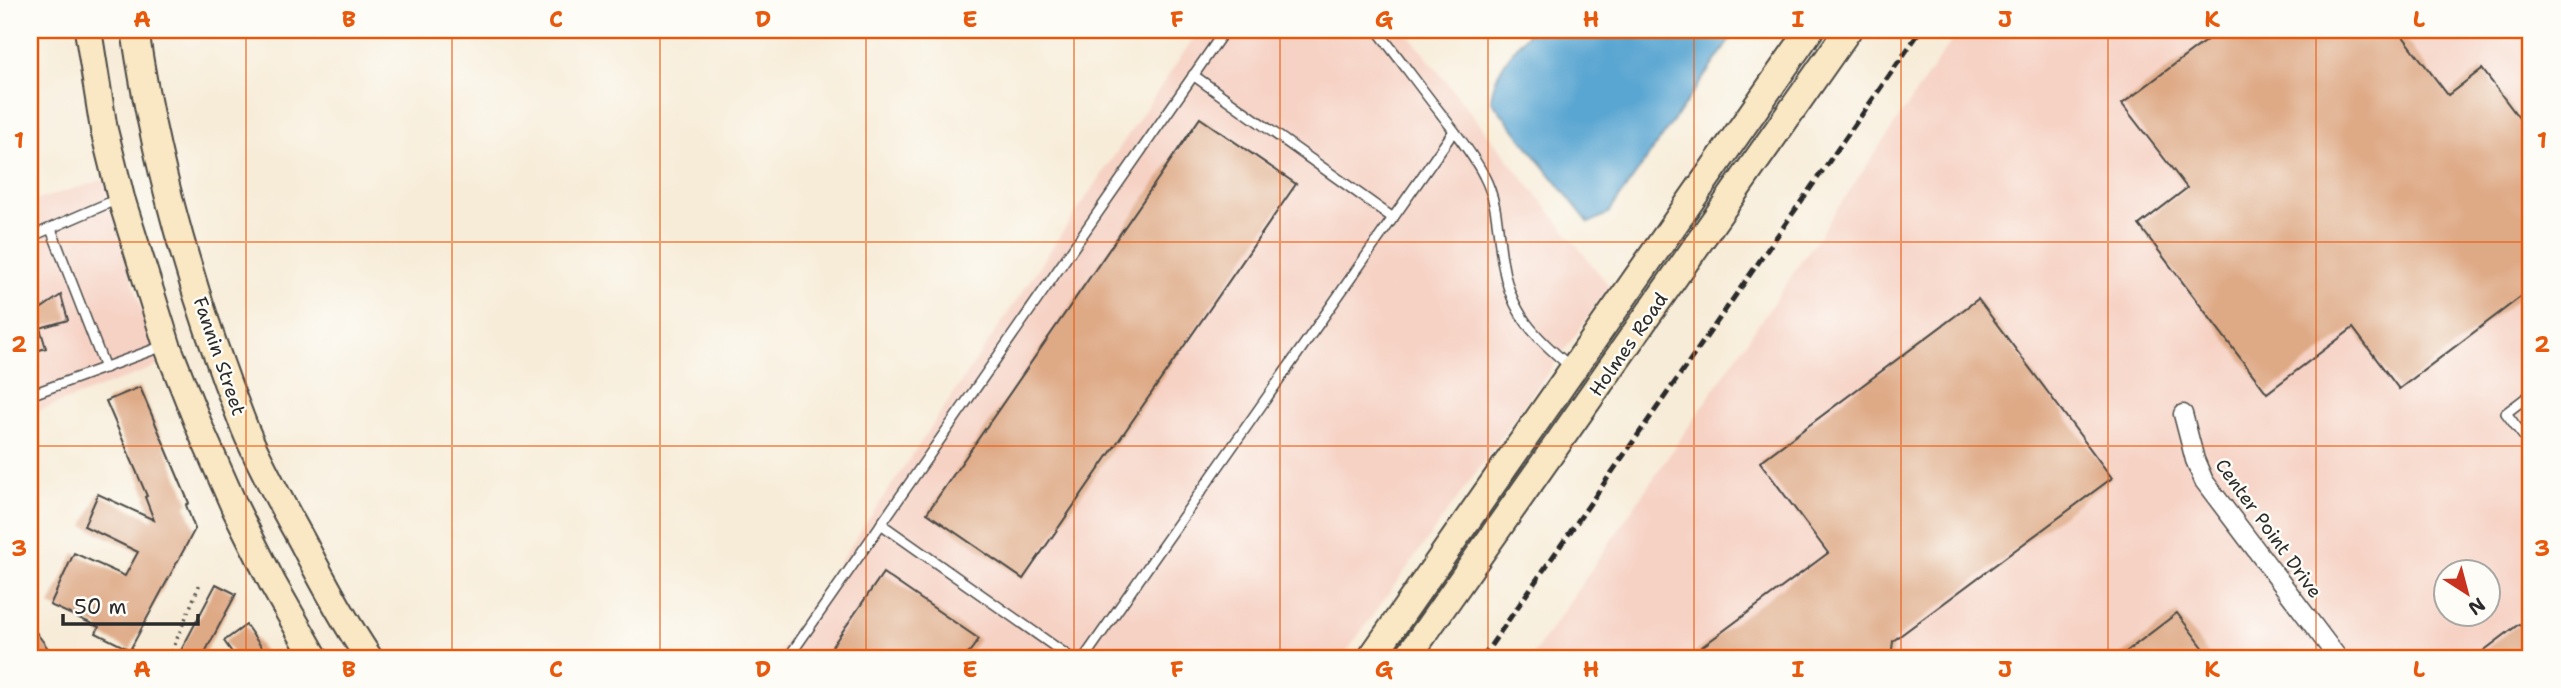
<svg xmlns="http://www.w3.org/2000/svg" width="2561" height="688" viewBox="0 0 2561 688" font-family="'Shantell Sans',sans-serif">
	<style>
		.built { fill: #f6d2c4; fill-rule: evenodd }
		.water { fill: #5aa6d2; stroke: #42687e; stroke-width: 2 }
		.building { fill: #dea985 }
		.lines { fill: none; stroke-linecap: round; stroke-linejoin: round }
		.lane-casing { stroke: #4a4845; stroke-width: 12 }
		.street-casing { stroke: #4a4845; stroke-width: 21 }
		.secondary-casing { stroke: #4a4845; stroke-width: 30 }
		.path { stroke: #4a4845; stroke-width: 3.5; stroke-dasharray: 2 5; stroke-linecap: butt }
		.lane { stroke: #fff; stroke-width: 9 }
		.street { stroke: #fff; stroke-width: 18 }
		.secondary { stroke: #fae7c3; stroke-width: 26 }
		.rail { stroke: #2b2b2b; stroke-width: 5; stroke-dasharray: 10 5; stroke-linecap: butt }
		.grid { fill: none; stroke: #e8590c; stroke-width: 2; stroke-opacity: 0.55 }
		.labels { text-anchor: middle; stroke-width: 5; stroke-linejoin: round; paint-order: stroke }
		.street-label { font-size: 19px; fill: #2b2b2b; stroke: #fdfcf7 }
		.neatline { fill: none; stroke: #e8590c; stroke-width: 2.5 }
		.grid-label { font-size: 23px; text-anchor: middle; font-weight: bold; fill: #e8590c }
	</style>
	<rect width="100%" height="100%" fill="#fdfcf7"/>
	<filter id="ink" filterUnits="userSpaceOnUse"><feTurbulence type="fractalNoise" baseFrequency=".0143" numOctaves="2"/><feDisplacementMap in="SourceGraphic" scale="14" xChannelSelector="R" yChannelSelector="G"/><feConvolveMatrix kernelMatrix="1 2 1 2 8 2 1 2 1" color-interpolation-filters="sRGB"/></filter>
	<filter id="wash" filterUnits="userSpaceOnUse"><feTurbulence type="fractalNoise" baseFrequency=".00686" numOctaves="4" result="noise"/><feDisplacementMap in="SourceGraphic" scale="28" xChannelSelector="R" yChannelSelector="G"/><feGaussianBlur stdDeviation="1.57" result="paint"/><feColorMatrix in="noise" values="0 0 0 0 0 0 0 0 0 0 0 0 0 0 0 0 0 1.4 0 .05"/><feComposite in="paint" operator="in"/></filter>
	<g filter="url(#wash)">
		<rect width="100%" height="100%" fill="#f7ecd8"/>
		<g class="built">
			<polygon points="1199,30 1405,30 1610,287 1342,658 775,658"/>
			<path d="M1959 30H2531V658H1531ZM2446 572H2488V614H2446Z"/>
			<polygon points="103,180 158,366 30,414 30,202"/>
		</g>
		<path class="water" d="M1531 30H1737L1608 214 1589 223 1491 100C1493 73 1513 50 1531 30Z"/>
		<g id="blocks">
			<g class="building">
				<polygon points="2220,30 2398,30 2448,95 2482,69 2531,134 2531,289 2399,389 2353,328 2267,393 2139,225 2187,188 2122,104"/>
				<polygon points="1200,118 1296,184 1023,579 927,513"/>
				<polygon points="61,295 68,320 40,328 46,348 30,353 30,305 33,305 36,312"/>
				<polygon points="1978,299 2112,478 1893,641 1891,658 1687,658 1828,553 1760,462"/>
				<polygon points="140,387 189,503 186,505 195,529 130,650 96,633 99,627 50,605 74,553 125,576 138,552 84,526 98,494 154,520 145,497 147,496 106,401"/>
				<polygon points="883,573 979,639 965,658 824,658"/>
				<polygon points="216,584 236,594 202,658 177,658"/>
				<polygon points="2177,613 2211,658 2118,658"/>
				<polygon points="30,624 44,643 55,658 30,658"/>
				<polygon points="2519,624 2531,640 2531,658 2474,658"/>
				<polygon points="246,625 269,658 236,658 224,641"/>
			</g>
		</g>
	</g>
	<g filter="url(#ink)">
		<use href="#blocks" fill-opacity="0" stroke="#4a4845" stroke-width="2"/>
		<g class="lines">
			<defs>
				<g id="lane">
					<path d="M1377 30C1399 58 1420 87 1442 115 1457 135 1473 154 1484 176 1499 204 1497 235 1503 265 1511 314 1535 337 1572 368"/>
					<polyline points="1193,75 1393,218"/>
					<polyline points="51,229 105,368"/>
					<polyline points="30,237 120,198"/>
					<polyline points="2531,394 2506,413 2531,446"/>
					<polyline points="30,395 166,345"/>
					<polyline points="881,524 1071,658"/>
					<polyline points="788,658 1225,30"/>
					<polyline points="1084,658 1454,131"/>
				</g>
				<polyline id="street" points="2183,414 2195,460 2204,481 2338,658"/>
				<g id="secondary">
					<polyline points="88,30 104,130 121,198 167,345 201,431 235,508 273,584 315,658"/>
					<path d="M135 30C155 166 194 301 245 429 261 468 283 506 303 543 323 582 344 621 369 658"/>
					<polyline points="1371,658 1810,30"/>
					<polyline points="1407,658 1848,30"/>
				</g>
			</defs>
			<use href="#lane" class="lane-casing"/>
			<use href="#street" class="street-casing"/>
			<use href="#secondary" class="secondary-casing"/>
			<polyline class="path" points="169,658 201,581"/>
			<use href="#lane" class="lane"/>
			<use href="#street" class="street"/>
			<use href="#secondary" class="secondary"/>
			<polyline class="rail" points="1482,658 1921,30"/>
		</g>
	</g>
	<path class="grid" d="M246 30V658M452 30V658M660 30V658M866 30V658M1074 30V658M1280 30V658M1488 30V658M1694 30V658M1901 30V658M2108 30V658M2316 30V658M30 242H2531M30 446H2531"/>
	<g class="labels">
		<g class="street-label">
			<text transform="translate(1628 344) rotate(-55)" y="7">Holmes Road</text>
			<text transform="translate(220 356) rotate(71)" y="7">Fannin Street</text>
			<text transform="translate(2269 528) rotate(54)" y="7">Center Point Drive</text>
		</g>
	</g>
	<rect width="2561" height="688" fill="none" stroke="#fdfcf7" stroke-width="77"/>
	<g transform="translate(2467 593) rotate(144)"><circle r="33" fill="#fdfcf7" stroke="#a9a8a5" stroke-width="2"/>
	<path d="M0-5L12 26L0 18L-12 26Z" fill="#c8321e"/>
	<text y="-10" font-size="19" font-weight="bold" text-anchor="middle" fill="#2b2b2b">N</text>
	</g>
	<path d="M63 614v10h135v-10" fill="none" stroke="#2b2b2b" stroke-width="3.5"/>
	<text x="74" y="614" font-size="21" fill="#2b2b2b" stroke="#fdfcf7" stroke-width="5" paint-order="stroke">50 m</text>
	<rect x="38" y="38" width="2484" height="612" class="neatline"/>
	<g class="grid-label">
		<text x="142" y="27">A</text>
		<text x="349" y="27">B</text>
		<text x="556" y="27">C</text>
		<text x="763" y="27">D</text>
		<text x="970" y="27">E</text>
		<text x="1177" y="27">F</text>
		<text x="1384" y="27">G</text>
		<text x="1591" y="27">H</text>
		<text x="1798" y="27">I</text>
		<text x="2005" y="27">J</text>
		<text x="2212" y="27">K</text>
		<text x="2419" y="27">L</text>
		<text x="19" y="148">1</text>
		<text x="2542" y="148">1</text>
		<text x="19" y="352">2</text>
		<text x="2542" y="352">2</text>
		<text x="19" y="556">3</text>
		<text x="2542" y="556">3</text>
		<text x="142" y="677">A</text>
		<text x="349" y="677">B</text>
		<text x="556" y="677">C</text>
		<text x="763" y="677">D</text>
		<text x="970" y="677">E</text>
		<text x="1177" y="677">F</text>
		<text x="1384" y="677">G</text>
		<text x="1591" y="677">H</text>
		<text x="1798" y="677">I</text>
		<text x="2005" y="677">J</text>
		<text x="2212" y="677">K</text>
		<text x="2419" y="677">L</text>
	</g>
</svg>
